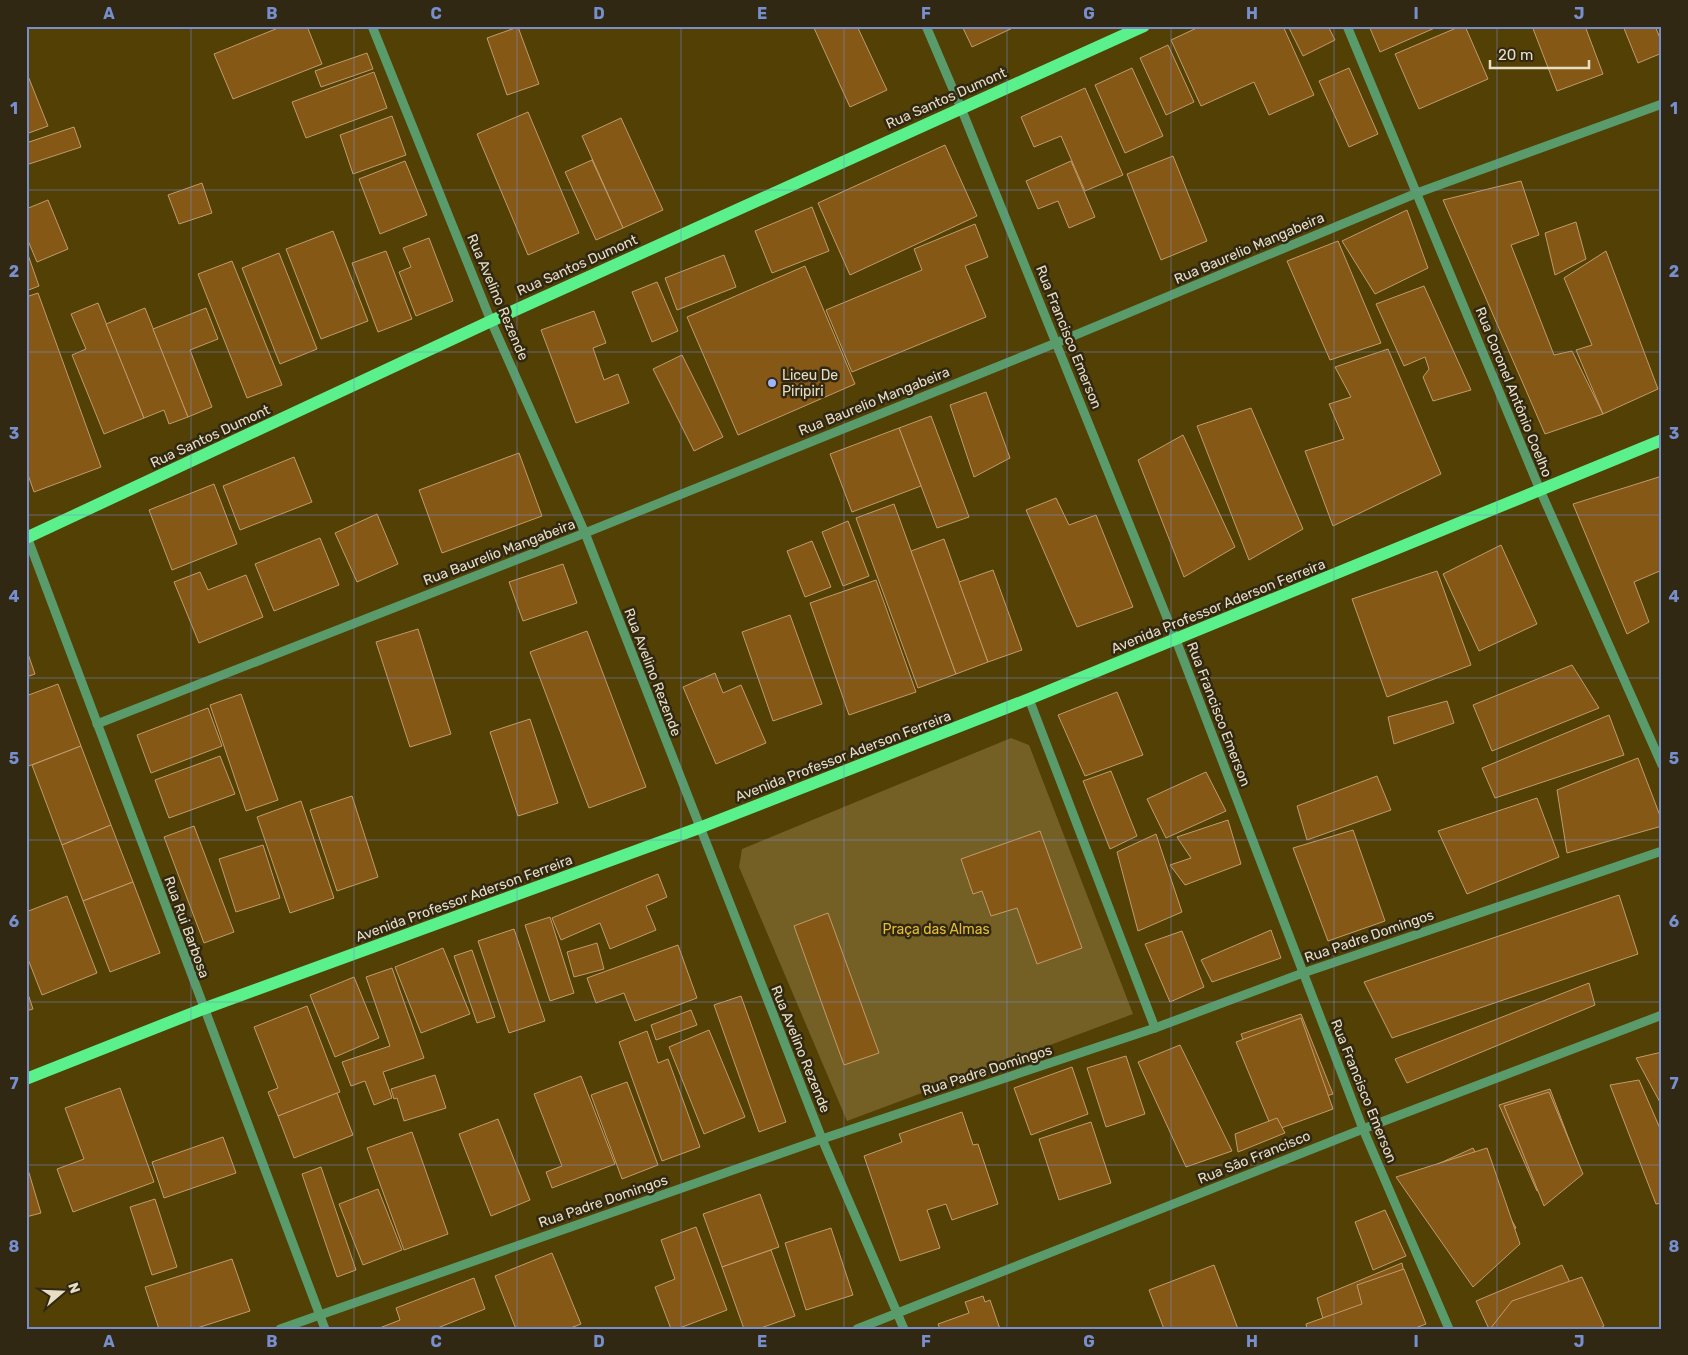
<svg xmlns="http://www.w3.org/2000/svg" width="1688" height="1355" viewBox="0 0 1688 1355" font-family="Rubik,sans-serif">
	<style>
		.green { fill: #746024 }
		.building { fill: #855815; stroke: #c09b6e }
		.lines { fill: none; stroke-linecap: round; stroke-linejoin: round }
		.minor { stroke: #599b6a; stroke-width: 9 }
		.major { stroke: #5af18c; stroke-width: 12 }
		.grid { fill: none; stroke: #788fcf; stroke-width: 1; stroke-opacity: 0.55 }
		.poi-dot { fill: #9eb4fd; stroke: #302812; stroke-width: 2 }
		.labels { text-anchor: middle; stroke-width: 5; stroke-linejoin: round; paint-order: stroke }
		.street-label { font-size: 14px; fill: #e8dec3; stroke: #302812 }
		.poi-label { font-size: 14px; fill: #e8dec3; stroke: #302812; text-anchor: start }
		.park-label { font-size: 14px; fill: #e8be2f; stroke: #302812 }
		.neatline { fill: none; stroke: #788fcf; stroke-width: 2 }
		.grid-label { font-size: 16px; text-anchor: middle; font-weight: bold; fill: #788fcf }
	</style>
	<rect width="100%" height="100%" fill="#524004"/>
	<polygon class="green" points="1011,738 1029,745 1133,1014 847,1121 739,867 742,849"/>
	<g class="building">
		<polygon points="283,26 307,26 322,64 233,99 214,54"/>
		<polygon points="817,26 857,26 887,90 850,107 814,28"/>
		<polygon points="962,26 1017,26 972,47"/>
		<polygon points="1201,26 1283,26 1314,95 1269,115 1254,82 1201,106 1171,40"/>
		<polygon points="1288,26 1328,26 1335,40 1303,56"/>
		<polygon points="1369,26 1437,26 1437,27 1380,52"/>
		<polygon points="1461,26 1465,26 1488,79 1419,109 1395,54"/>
		<polygon points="1532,26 1585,26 1603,74 1557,91"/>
		<polygon points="1623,26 1655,26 1662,43 1662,53 1638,63"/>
		<polygon points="518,27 539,84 507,95 487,38"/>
		<polygon points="1168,45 1194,102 1166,115 1140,58"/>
		<polygon points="367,53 373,69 321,87 315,71"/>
		<polygon points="1132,68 1163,136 1125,153 1095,85"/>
		<polygon points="1349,68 1378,134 1349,147 1319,81"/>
		<polygon points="26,71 48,126 26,134"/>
		<polygon points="374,72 387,108 306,138 292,102"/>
		<polygon points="1085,88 1123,175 1085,191 1061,136 1034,147 1021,117"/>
		<polygon points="528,112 579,233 528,255 477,134"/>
		<polygon points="392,116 406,155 353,174 340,135"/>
		<polygon points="621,118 663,210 623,228 582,136"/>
		<polygon points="74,127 81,147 26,165 26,143"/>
		<polygon points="945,145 977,216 850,275 818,203"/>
		<polygon points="1173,156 1207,241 1161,260 1127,174"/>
		<polygon points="592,160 623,228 596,240 565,172"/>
		<polygon points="405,161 427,215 380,234 359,179"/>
		<polygon points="1071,161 1095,217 1069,228 1058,201 1038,209 1026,181"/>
		<polygon points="1521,181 1539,235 1511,245 1554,355 1572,351 1603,414 1545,434 1443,200"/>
		<polygon points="202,183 212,213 179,224 168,195"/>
		<polygon points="48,200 68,249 37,262 26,236 26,209"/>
		<polygon points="812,207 829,251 772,273 755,231"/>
		<polygon points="1407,210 1428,268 1375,294 1342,241"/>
		<polygon points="1576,222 1586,259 1555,275 1545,233"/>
		<polygon points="975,224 988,257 965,266 986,317 852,372 826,310 922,270 914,249"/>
		<polygon points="333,231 368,321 321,339 286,249"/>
		<polygon points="429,238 453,301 416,316 399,272 411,267 403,248"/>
		<polygon points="1338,241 1381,343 1330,360 1287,261"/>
		<polygon points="26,249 39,286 26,291"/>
		<polygon points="386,251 412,319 378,332 352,263"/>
		<polygon points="1606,251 1658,389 1603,414 1576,350 1592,345 1564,278"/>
		<polygon points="279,253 317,349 280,364 242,268"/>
		<polygon points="724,255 736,287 677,310 665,278"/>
		<polygon points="232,261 282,385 247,398 198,274"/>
		<polygon points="805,266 855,384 738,435 687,317"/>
		<polygon points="657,282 678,331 652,342 632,292"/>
		<polygon points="1424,286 1471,390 1433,401 1423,377 1429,369 1425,357 1404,366 1376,304"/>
		<polygon points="38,293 101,467 34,492 26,469 26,297"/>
		<polygon points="98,303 144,418 104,434 72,355 86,349 71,314"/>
		<polygon points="145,308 188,417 169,424 164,410 144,418 106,324"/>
		<polygon points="206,308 218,339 190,350 212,407 188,417 153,329"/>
		<polygon points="594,311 606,343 593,348 604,380 618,374 629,403 576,423 541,330"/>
		<polygon points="1388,349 1441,474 1333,526 1305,451 1344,439 1329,404 1351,397 1335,367"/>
		<polygon points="682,355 723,437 694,451 653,369"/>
		<polygon points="986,392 1010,458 974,477 950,405"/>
		<polygon points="1251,408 1303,529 1249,560 1197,426"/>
		<polygon points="931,416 969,517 937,528 899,428"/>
		<polygon points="899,428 921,486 852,512 830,454"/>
		<polygon points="1183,435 1235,547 1184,577 1138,460"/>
		<polygon points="519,453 542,516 442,553 419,490"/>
		<polygon points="294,457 312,502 240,530 223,486"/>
		<polygon points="1662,476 1662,570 1634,582 1649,622 1627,634 1573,504"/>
		<polygon points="214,484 237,544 172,570 149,510"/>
		<polygon points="1056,498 1069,525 1096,515 1133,607 1077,627 1026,510"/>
		<polygon points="894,504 956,674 918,688 856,518"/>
		<polygon points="377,514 398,564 357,582 335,533"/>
		<polygon points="848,521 869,576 843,586 822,532"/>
		<polygon points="320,538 339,585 274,611 255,564"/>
		<polygon points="944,539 988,662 956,674 911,551"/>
		<polygon points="812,541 831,587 805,597 787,551"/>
		<polygon points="1501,545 1537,624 1479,651 1443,574"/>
		<polygon points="563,564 577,603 523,621 509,582"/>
		<polygon points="993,570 1022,650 988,662 959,582"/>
		<polygon points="1437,571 1471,665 1387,697 1352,599"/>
		<polygon points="200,572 208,590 246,575 263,617 199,643 174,582"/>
		<polygon points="876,580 916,692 849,715 810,603"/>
		<polygon points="790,615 822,704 773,721 742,632"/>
		<polygon points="418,629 451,734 410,747 376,642"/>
		<polygon points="587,631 646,787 589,808 530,652"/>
		<polygon points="26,648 35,674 26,677"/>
		<polygon points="1572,665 1599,708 1492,751 1473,705"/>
		<polygon points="715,673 723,693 741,685 766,743 716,764 683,687"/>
		<polygon points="58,684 81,746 26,767 26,696"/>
		<polygon points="1117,692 1143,755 1085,776 1058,715"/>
		<polygon points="241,694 278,800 246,811 210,705"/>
		<polygon points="1447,701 1454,723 1394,744 1388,717"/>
		<polygon points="208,708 222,746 151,773 137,735"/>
		<polygon points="1609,715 1624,755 1495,798 1482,768"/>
		<polygon points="530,719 558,803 518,816 490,732"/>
		<polygon points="81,746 111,825 62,845 32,765"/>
		<polygon points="220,756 235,794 169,818 155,780"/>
		<polygon points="1638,758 1662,821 1662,826 1567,853 1557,790"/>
		<polygon points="1111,771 1137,836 1110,849 1083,781"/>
		<polygon points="1206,772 1226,811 1166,838 1147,799"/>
		<polygon points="1377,776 1391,810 1307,840 1297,806"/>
		<polygon points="352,796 378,877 337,891 310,810"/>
		<polygon points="1537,798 1559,857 1467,894 1438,831"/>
		<polygon points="301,801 334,898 290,913 257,817"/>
		<polygon points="1228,820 1241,864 1185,885 1170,865 1191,858 1177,837"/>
		<polygon points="111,825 133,882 83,901 62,845"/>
		<polygon points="194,826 234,932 204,943 164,837"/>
		<polygon points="1353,830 1385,921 1328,941 1293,848"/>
		<polygon points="1040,831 1082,948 1037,964 1017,908 991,916 982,891 973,894 961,859"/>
		<polygon points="1156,834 1182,912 1138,931 1117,852"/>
		<polygon points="263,845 280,898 236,912 219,859"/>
		<polygon points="658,874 667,897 646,906 656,930 610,949 600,923 561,940 552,918"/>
		<polygon points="133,882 160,953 110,972 83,901"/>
		<polygon points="1619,895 1638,954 1392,1038 1364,982"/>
		<polygon points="67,896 97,973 42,995 26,954 26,912"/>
		<polygon points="828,913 879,1053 844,1065 794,926"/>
		<polygon points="550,917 574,993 550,1001 525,925"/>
		<polygon points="514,929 545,1021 509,1033 478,941"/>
		<polygon points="1271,930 1281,958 1212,982 1201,960"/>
		<polygon points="1182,931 1204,987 1170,1002 1145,944"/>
		<polygon points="597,943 604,969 574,977 567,952"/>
		<polygon points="678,945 697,998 635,1021 624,993 596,1003 587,978"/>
		<polygon points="443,948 470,1014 421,1033 395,967"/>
		<polygon points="472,950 495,1017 477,1023 454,956"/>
		<polygon points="392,968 424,1058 383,1072 392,1098 374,1105 365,1081 351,1086 342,1062 390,1046 366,977"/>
		<polygon points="354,977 379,1038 335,1057 310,995"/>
		<polygon points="1589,983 1595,1005 1407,1083 1395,1059"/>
		<polygon points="26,988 33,1009 26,1011"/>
		<polygon points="741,996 786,1122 759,1132 714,1005"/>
		<polygon points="307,1006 340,1092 278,1116 268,1092 278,1088 254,1027"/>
		<polygon points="691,1010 697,1025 656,1040 651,1025"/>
		<polygon points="1301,1014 1333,1094 1271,1113 1241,1034"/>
		<polygon points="1301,1018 1333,1109 1273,1131 1236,1042"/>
		<polygon points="709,1030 745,1117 704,1134 669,1047"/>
		<polygon points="647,1031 658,1063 668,1059 700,1147 662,1161 619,1042"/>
		<polygon points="1180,1045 1232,1151 1186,1167 1138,1062"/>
		<polygon points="1662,1052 1662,1106 1636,1058"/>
		<polygon points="1126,1056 1145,1114 1106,1127 1087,1068"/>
		<polygon points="1072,1067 1088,1114 1031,1135 1014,1088"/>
		<polygon points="435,1075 446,1108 404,1121 397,1098 394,1099 391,1089"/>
		<polygon points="581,1076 615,1164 552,1188 546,1172 562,1166 534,1094"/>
		<polygon points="1639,1080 1662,1133 1662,1203 1656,1204 1610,1085"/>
		<polygon points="627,1082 658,1165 622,1179 591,1095"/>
		<polygon points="120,1088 154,1182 73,1212 57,1169 84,1159 65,1108"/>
		<polygon points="1550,1089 1582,1174 1537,1191 1499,1105"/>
		<polygon points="1549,1092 1583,1174 1544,1206 1504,1106"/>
		<polygon points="337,1093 353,1135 294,1158 278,1116"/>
		<polygon points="962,1112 973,1145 978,1144 998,1204 952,1220 946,1204 927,1210 940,1248 900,1261 864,1156 902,1142 899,1134"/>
		<polygon points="1277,1118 1285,1133 1238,1152 1235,1134"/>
		<polygon points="498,1119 530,1200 491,1216 459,1134"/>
		<polygon points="1091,1122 1111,1183 1059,1200 1039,1139"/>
		<polygon points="412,1132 448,1234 404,1250 367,1148"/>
		<polygon points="223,1137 236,1173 164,1198 152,1162"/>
		<polygon points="1473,1148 1516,1228 1459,1263 1416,1174"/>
		<polygon points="1487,1148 1520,1244 1473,1287 1396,1177"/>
		<polygon points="26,1163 41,1213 26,1217"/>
		<polygon points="321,1167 356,1270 337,1277 302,1174"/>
		<polygon points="378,1189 402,1250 363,1265 339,1204"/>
		<polygon points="760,1194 779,1247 722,1267 703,1214"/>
		<polygon points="155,1199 177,1267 152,1275 130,1207"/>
		<polygon points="1385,1210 1406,1256 1373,1270 1355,1222"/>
		<polygon points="696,1227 727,1310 677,1329 671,1329 655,1287 675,1279 661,1240"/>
		<polygon points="831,1228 853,1295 806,1310 785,1243"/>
		<polygon points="771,1250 795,1316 758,1329 744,1329 722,1267"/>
		<polygon points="552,1253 581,1324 568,1329 516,1329 495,1276"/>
		<polygon points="232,1259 250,1311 194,1329 159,1329 145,1287"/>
		<polygon points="1402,1263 1416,1329 1326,1329 1317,1298"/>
		<polygon points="1214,1265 1238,1329 1164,1329 1149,1290"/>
		<polygon points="1562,1265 1591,1329 1489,1329 1476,1301"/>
		<polygon points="1404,1269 1426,1324 1413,1329 1307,1329 1306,1324 1362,1304 1357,1285"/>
		<polygon points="1582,1277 1604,1326 1598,1329 1490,1329 1512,1301"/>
		<polygon points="474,1278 485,1309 435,1329 377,1329 400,1320 396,1308"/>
		<polygon points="983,1296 985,1302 990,1300 1000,1329 940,1329 938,1324 969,1313 965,1302"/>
	</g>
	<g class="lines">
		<g class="minor">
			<polyline points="372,26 491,321 585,533 822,1139 904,1329"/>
			<polyline points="926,26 961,108 1176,640 1363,1129 1449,1329"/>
			<polyline points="1347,26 1540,490 1662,765"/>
			<polyline points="26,534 325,1329"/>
			<polyline points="1029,699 1155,1028"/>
			<polyline points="97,724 585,533 1056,343 1417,193 1662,104"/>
			<polyline points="280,1329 822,1139 1155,1028 1303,973 1662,851"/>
			<polyline points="857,1329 1363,1129 1662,1015"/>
		</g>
		<g class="major">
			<polyline points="26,538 491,321 1144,26"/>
			<polyline points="26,1079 203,1009 699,828 1029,699 1662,440"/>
		</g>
	</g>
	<path class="grid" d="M191 26V1329M354 26V1329M517 26V1329M681 26V1329M844 26V1329M1007 26V1329M1171 26V1329M1334 26V1329M1497 26V1329M26 190H1662M26 352H1662M26 515H1662M26 678H1662M26 840H1662M26 1002H1662M26 1165H1662"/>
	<circle class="poi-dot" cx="772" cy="383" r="5"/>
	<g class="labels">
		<g class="street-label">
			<text transform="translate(946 98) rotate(-24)" y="5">Rua Santos Dumont</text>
			<text transform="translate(1249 248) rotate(-23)" y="5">Rua Baurelio Mangabeira</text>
			<text transform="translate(577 265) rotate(-24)" y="5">Rua Santos Dumont</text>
			<text transform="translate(498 297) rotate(67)" y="5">Rua Avelino Rezende</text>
			<text transform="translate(1069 337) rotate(68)" y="5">Rua Francisco Emerson</text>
			<text transform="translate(1514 392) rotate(68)" y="5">Rua Coronel Antônio Coelho</text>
			<text transform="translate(874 401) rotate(-22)" y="5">Rua Baurelio Mangabeira</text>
			<text transform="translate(210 436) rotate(-25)" y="5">Rua Santos Dumont</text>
			<text transform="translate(499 552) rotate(-21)" y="5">Rua Baurelio Mangabeira</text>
			<text transform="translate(1218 606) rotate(-22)" y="5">Avenida Professor Aderson Ferreira</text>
			<text transform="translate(653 672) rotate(69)" y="5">Rua Avelino Rezende</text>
			<text transform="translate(1219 714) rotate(69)" y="5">Rua Francisco Emerson</text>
			<text transform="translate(843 756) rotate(-21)" y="5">Avenida Professor Aderson Ferreira</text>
			<text transform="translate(464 898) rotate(-20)" y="5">Avenida Professor Aderson Ferreira</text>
			<text transform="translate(187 927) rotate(70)" y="5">Rua Rui Barbosa</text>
			<text transform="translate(1369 936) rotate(-19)" y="5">Rua Padre Domingos</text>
			<text transform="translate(801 1049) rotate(68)" y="5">Rua Avelino Rezende</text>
			<text transform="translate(987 1070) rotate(-18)" y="5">Rua Padre Domingos</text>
			<text transform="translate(1364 1091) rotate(68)" y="5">Rua Francisco Emerson</text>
			<text transform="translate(1254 1157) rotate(-22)" y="5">Rua São Francisco</text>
			<text transform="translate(603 1201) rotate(-19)" y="5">Rua Padre Domingos</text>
		</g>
		<g class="poi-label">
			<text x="782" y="380">Liceu De<tspan x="782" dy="16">Piripiri</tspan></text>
		</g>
		<g class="park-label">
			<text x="936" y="934">Praça das Almas</text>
		</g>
	</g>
	<rect width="1688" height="1355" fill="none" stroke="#302812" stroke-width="55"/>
	<g transform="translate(62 1292) rotate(71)" stroke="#302812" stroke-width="4" paint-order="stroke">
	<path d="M0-4L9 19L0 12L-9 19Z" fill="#e8dec3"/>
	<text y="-8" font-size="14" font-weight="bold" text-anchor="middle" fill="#e8dec3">N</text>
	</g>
	<path d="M1490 60v8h99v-8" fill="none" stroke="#e8dec3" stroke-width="2.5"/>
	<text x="1498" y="60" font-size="15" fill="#e8dec3" stroke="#302812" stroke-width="4" paint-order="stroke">20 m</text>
	<rect x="28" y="28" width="1632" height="1300" class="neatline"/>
	<g class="grid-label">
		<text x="109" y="19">A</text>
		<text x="272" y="19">B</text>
		<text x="436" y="19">C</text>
		<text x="599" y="19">D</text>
		<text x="762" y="19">E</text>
		<text x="926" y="19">F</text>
		<text x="1089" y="19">G</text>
		<text x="1252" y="19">H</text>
		<text x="1416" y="19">I</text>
		<text x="1579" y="19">J</text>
		<text x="14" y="114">1</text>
		<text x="1674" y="114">1</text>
		<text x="14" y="277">2</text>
		<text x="1674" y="277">2</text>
		<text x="14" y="439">3</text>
		<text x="1674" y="439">3</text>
		<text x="14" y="602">4</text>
		<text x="1674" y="602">4</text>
		<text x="14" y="764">5</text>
		<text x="1674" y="764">5</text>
		<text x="14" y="927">6</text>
		<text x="1674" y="927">6</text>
		<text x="14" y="1089">7</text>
		<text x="1674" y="1089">7</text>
		<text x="14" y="1252">8</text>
		<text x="1674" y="1252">8</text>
		<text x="109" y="1347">A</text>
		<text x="272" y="1347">B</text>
		<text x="436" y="1347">C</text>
		<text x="599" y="1347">D</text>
		<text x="762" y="1347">E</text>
		<text x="926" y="1347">F</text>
		<text x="1089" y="1347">G</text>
		<text x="1252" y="1347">H</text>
		<text x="1416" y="1347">I</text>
		<text x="1579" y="1347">J</text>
	</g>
</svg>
